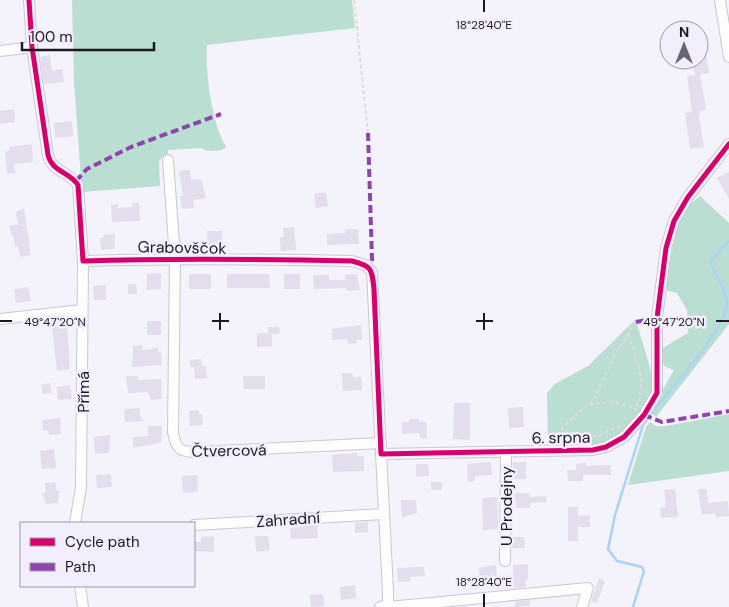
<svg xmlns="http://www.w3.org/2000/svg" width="729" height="607" viewBox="0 0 729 607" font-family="'DM Sans',sans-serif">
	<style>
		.green { fill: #baded1 }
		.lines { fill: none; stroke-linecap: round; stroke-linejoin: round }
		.stream { stroke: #aad4f6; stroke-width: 2.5 }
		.building { fill: #e3dded }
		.minor-casing { stroke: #cac7d0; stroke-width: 12 }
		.path { stroke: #dddcdf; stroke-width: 2; stroke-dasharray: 4 2.5; stroke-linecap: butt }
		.minor { stroke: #fdfdfe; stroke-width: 10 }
		.quiet { stroke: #8e44ad; stroke-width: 4; stroke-dasharray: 8 4; stroke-linecap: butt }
		.cycleway-casing { stroke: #f3eefd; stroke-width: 8 }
		.cycleway { stroke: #d6006c; stroke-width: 5 }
		.ticks { fill: none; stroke: #1d1922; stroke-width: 2 }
		.labels { text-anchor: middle; stroke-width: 5; stroke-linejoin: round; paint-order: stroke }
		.street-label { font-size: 16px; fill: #1d1922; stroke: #f3eefd }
		.ticks-label { font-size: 12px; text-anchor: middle; fill: #1d1922; stroke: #f3eefd; stroke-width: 5; stroke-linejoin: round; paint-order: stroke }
	</style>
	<rect width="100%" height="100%" fill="#f4f2fa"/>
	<g class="green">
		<path d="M72 0H352L355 28 207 45C205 72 212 124 226 147 221 152 207 152 201 148L168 150V156H163L159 161 160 186 82 192 74 82Z"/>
		<path d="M700 196 729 223V324L656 417 650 412 674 370 664 366 661 349 688 333 687 310 677 293 657 288C673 270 671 245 678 222 682 211 691 203 700 196Z"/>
		<path d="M636 319C640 339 653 367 652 387 652 397 645 406 640 414 618 447 585 451 548 445L547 393 555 384 588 366Z"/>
		<polygon points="729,414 729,471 628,485 646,427 650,422 656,426 666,426"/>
	</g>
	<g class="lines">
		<g class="stream">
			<path d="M651 414C668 391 728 328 727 302 726 291 716 276 712 266V260L729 241"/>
			<polyline points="633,607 644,571 642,567 617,561 608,549 615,515 643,425 648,418"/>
		</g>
	</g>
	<g class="building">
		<polygon points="703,35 709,73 695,75 693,60 699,60 699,36"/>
		<polygon points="50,55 52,71 62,69 64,82 44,84 40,57"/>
		<polygon points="700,74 706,110 700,111 699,117 704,147 690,149 685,113 692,112 687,76"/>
		<polygon points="14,109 15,122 0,124 0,111"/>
		<polygon points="72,121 73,136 55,138 54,123"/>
		<polygon points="32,144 33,162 14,164 15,173 7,174 5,152 9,151 9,147"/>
		<polygon points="190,170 191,180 201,179 206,198 193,200 194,208 182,209 180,196 183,196 179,171"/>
		<polygon points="729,172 729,199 717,178"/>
		<polygon points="326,192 328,206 316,208 314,194"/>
		<polygon points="132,203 139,203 140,221 112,222 111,205 118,204 118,208 132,207"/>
		<polygon points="24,208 31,255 20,257 18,246 15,247 13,234 11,235 10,225 18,225 16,212"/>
		<polygon points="294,227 296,250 281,251 280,237 284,237 283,228"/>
		<polygon points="345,229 358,229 359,244 327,245 327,234 345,233"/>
		<rect x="207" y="231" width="15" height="14"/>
		<polygon points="115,234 114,249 101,250 100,238 104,238 103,235"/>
		<polygon points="161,273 161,289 146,290 147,274"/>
		<rect x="189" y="274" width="22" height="15"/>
		<polygon points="227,274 269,274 270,288 227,288"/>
		<rect x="284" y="274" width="16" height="15"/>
		<polygon points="357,274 360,290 347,291 346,288 314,289 313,275 329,275 329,280 345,280 345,275"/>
		<polygon points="128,284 136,284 137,294 128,294"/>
		<polygon points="106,285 106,300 94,300 93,286"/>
		<polygon points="28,287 31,301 16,303 14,289"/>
		<rect x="147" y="321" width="14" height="14"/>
		<polygon points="67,324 70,369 57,371 52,326"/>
		<polygon points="361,325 362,340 356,340 357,343 349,344 346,339 332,340 332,329"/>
		<polygon points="268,327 279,327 280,334 272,334 272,346 257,347 257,333 268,333"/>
		<polygon points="142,345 142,350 158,348 158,352 161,351 162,365 132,367 133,346"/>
		<polygon points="201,359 202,366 206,366 207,378 195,379 194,367 190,367 190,360"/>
		<polygon points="342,373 352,373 353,377 361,377 362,390 343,391"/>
		<polygon points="126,376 138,376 138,380 161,379 162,399 151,400 148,392 128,393"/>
		<polygon points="243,376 265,376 265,389 244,389"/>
		<polygon points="50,383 52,393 43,394 41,385"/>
		<polygon points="70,385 72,399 58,400 57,387"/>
		<polygon points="454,403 470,403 470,440 453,439"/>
		<polygon points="523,407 524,427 509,428 508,408"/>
		<polygon points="140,408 140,417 144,421 125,422 124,409"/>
		<polygon points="199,410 199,414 202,414 203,425 190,426 189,411"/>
		<polygon points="60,418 61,434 49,435 48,430 43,431 42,420"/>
		<polygon points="409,419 419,419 419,422 426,422 427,438 420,438 419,433 402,434 402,422 409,422"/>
		<polygon points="148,426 162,426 162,442 133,448 133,437 148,436"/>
		<polygon points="110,435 109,453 95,454 94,437"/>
		<polygon points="54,449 56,468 42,469 40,451"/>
		<polygon points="357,453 357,456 364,456 364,471 333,472 332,455"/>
		<polygon points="491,462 492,475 475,476 475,481 468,482 467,464"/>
		<rect x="513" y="462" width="13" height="17"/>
		<polygon points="586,463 586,466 611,465 611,475 583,475 583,481 568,481 567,470 576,470 576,464"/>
		<polygon points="416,464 428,464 429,476 416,477"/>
		<polygon points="111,474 112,487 97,488 96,475"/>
		<polygon points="197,475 198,492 183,493 182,476"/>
		<polygon points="55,482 57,491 59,491 58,503 46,504 42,493 45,493 45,483"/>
		<rect x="431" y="482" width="11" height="8"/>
		<polygon points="675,489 678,517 661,518 660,508 666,507 664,490"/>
		<polygon points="698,489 707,489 708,503 728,501 729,516 716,517 715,513 702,515"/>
		<polygon points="515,493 529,493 530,497 546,496 547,502 530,503 530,508 516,508"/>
		<polygon points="497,497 498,529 483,530 482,498"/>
		<polygon points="401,500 416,500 417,513 402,517"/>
		<polygon points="568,507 578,507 578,516 590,515 590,527 578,527 578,541 568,541"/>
		<polygon points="368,522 368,532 355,533 355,523"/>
		<polygon points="317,525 318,538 291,539 290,528"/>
		<polygon points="214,536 214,552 194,551 194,542 201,542 201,537"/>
		<polygon points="255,536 268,536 270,550 256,552"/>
		<polygon points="512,537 524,537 525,548 512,548"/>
		<polygon points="528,564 528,580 525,580 526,587 514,588 513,565"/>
		<polygon points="496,565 497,581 480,582 479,568"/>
		<polygon points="424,567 425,576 411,577 410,581 398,582 397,568"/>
		<polygon points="599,578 605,581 597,603 591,601"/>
		<polygon points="355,585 356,598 341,600 340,587"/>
		<polygon points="323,594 324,606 311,607 310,595"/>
		<polygon points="530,600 530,606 515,607 515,602"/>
	</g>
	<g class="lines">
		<defs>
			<g id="minor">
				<path d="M29 0 32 47 48 155C52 172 70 172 78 185L83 261C173 258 262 259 352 261L366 265 372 272 388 592V605L380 607"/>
				<polyline points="720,0 729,57"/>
				<polyline points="0,51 32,47"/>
				<path d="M168 160 175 258 173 432C176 450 180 452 198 452L381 443"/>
				<polyline points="0,319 82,310"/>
				<polyline points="381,454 593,450 606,447 624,437 644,415 657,393 657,318 666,248 674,221 688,197 729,144"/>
				<polyline points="75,523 81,487 83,261"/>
				<polyline points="194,525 383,514"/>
				<polyline points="505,561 506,451"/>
				<polyline points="80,586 83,607"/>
				<polyline points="388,607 588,588 582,607"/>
			</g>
		</defs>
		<use href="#minor" class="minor-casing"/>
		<g class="path">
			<polyline points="354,0 368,133"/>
			<path d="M628 334C637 359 648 384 635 410"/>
			<polyline points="590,404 614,402 637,409"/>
			<polyline points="567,440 598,436 621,425"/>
			<polyline points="554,441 563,427 594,399 614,356 636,322"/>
		</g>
		<use href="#minor" class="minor"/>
		<g class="quiet">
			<polyline points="368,133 372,260 369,269"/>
			<polyline points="76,181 87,169 131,147 221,114"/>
			<polyline points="636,322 657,318"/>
			<polyline points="644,415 662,422 729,411"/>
		</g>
		<defs>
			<path id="cycleway" d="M29 0 32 47 48 155C52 172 70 172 78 185L83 261C173 258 262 259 352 261 372 266 372 269 374 289L381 454 593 450 606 447 624 437 644 415 657 393V318L666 248 674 221 688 197 729 144"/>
		</defs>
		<use href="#cycleway" class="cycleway-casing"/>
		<use href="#cycleway" class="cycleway"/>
	</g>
	<path class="ticks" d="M484 0V12M220 313V330M484 313V330M0 321H12M212 321H229M476 321H493M716 321H729M484 594V607"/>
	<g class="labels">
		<g class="street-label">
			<text transform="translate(182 247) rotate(1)" y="6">Grabovščok</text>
			<text transform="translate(83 392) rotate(-90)" y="6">Přímá</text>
			<text transform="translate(561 437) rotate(-1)" y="6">6. srpna</text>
			<text transform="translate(229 450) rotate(-1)" y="6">Čtvercová</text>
			<text transform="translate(506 506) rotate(-90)" y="6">U Prodejny</text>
			<text transform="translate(288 519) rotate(-4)" y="6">Zahradní</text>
		</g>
	</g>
	<g class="ticks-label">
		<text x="484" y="29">18°28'40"E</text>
		<text x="55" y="326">49°47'20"N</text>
		<text x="674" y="326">49°47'20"N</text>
		<text x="484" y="586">18°28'40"E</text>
	</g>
	<rect x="20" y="522" width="175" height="65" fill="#f3eefd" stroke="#9d99a5"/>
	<rect x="30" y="538" width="25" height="8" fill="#d6006c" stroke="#9d99a5"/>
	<text x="65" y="547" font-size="15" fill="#1d1922">Cycle path</text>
	<rect x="30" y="563" width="25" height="8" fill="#8e44ad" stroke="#9d99a5"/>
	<text x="65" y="572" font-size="15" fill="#1d1922">Path</text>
	<g transform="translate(684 45)"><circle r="24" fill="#f3eefd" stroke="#9d99a5"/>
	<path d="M0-4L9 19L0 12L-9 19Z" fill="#68656e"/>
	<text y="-8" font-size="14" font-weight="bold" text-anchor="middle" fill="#1d1922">N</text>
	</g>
	<path d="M22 42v8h132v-8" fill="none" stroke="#1d1922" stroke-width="2.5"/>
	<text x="30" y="42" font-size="15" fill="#1d1922" stroke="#f3eefd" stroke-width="4" paint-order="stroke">100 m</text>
</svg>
